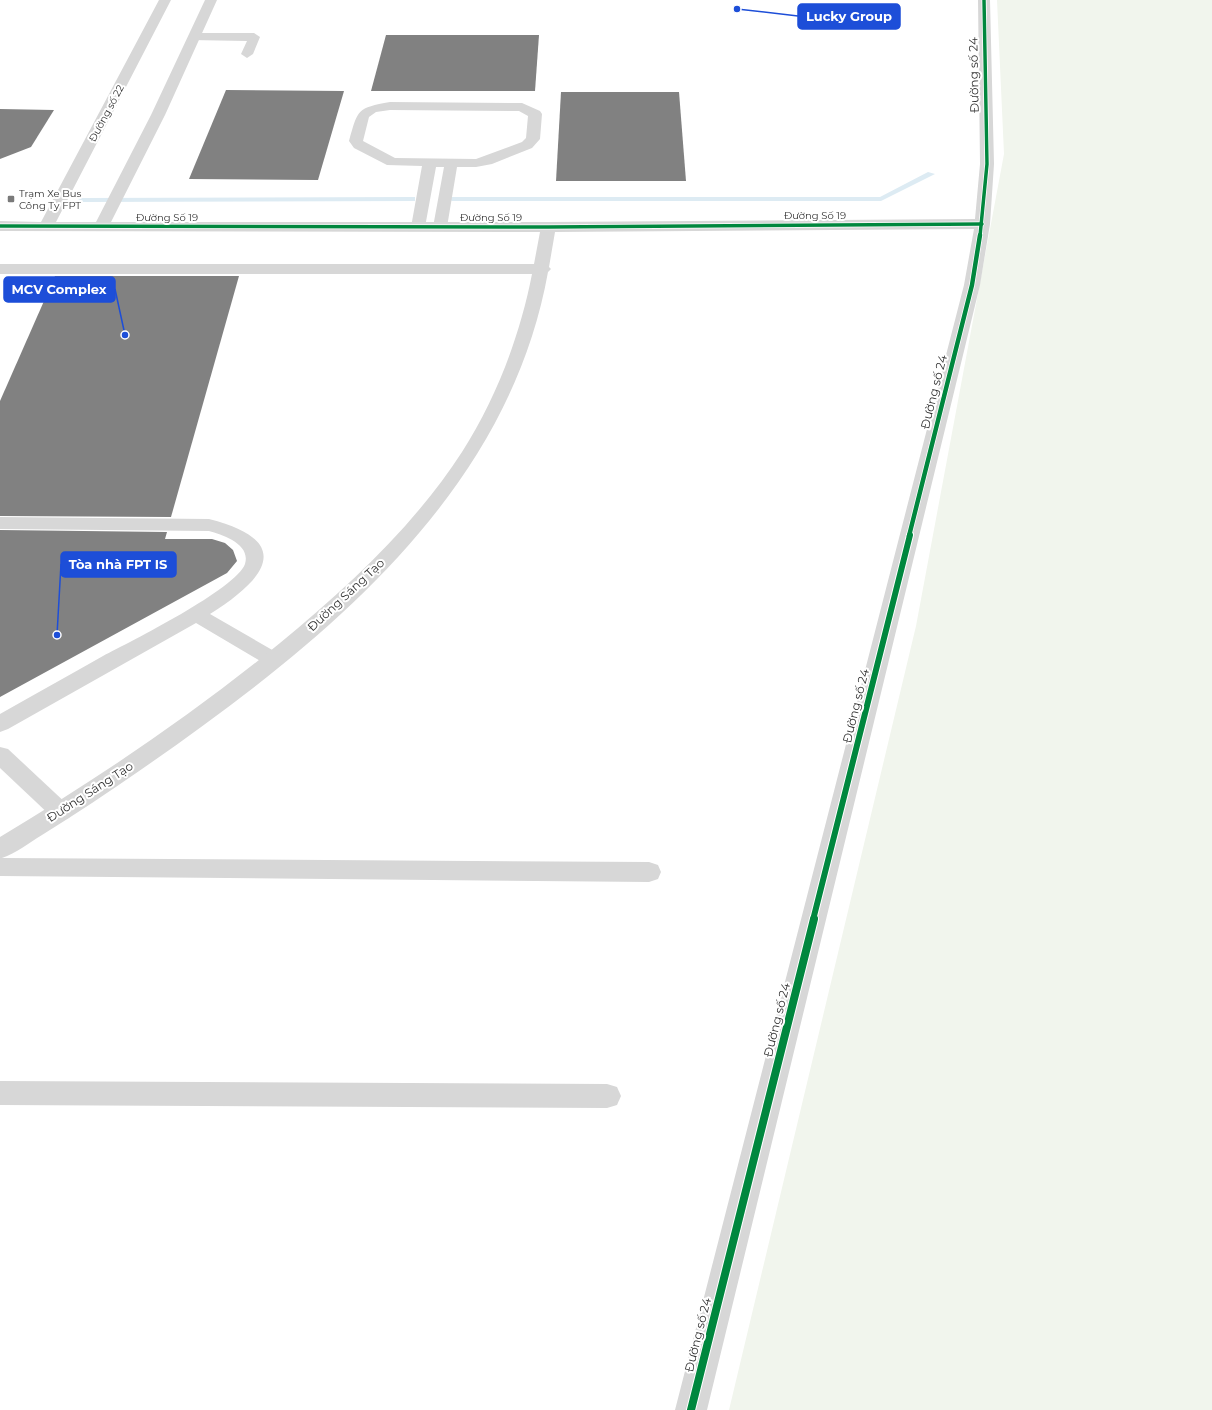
<svg xmlns="http://www.w3.org/2000/svg" width="1212" height="1410" viewBox="0 0 1212 1410" font-family="Montserrat,sans-serif">
	<style>
		.green { fill: #f1f5ed }
		.lines { fill: none; stroke-linecap: round; stroke-linejoin: round }
		.stream { fill: #ddebf3; fill-rule: evenodd }
		.building { fill: #818181 }
		.service { fill: #d7d7d7; fill-rule: evenodd }
		.minor { fill: #d7d7d7; fill-rule: evenodd }
		.cycleway-far3-casing { stroke: #fff; stroke-width: 5 }
		.cycleway-far2-casing { stroke: #fff; stroke-width: 6 }
		.cycleway-far1-casing { stroke: #fff; stroke-width: 8 }
		.cycleway-casing { stroke: #fff; stroke-width: 10 }
		.cycleway-far3 { stroke: #00873e; stroke-width: 3.5 }
		.cycleway-far2 { stroke: #00873e; stroke-width: 4.5 }
		.cycleway-far1 { stroke: #00873e; stroke-width: 6 }
		.cycleway { stroke: #00873e; stroke-width: 8 }
		.poi-dot { fill: #7a7a7a; stroke: #fff; stroke-width: 1.5 }
		.labels { text-anchor: middle; stroke-width: 4; stroke-linejoin: round; paint-order: stroke }
		.far-street-label { font-size: 10px; fill: #333; stroke: #fff }
		.far-poi-label { font-size: 10px; fill: #333; stroke: #fff; text-anchor: start }
		.street-label { font-size: 12px; fill: #333; stroke: #fff }
		.leader { fill: none; stroke: #1d4ed8; stroke-width: 1.5 }
		.callout-dot { fill: #1d4ed8; stroke: #fff; stroke-width: 1.5 }
		.callout { fill: #1d4ed8; stroke: #1d4ed8; stroke-width: 1.5 }
		.callout-label { font-size: 13px; text-anchor: middle; font-weight: bold; fill: #fff }
	</style>
	<rect width="100%" height="100%" fill="#fff"/>
	<polygon class="green" points="997,0 1212,0 1212,1410 729,1410 916,626 1004,154"/>
	<g class="lines">
		<g class="stream">
			<polygon points="928,172 935,174 881,201 452,201 448,199 452,197 880,197"/>
			<polygon points="412,197 415,197 415,201 82,202 78,200 82,198"/>
		</g>
	</g>
	<g class="building">
		<polygon points="386,35 539,35 535,91 371,91"/>
		<polygon points="226,90 344,91 318,180 189,179"/>
		<polygon points="561,92 679,92 686,181 556,181"/>
		<polygon points="0,109 54,110 31,147 0,159"/>
		<polygon points="55,276 239,276 171,517 0,516 0,401"/>
		<polygon points="0,530 167,532 165,539 212,539 225,543 233,550 237,561 227,573 0,697"/>
	</g>
	<g class="lines">
		<g class="service">
			<polygon points="194,33 254,33 260,37 253,54 247,58 241,54 247,41 190,40 188,37"/>
			<path d="M390 102 522 103 540 111 542 114 540 139 532 148 492 164 476 167H457L447 227 445 230H435L433 227 444 167H436L425 227 423 230H413L411 227 422 166 387 165 354 148 349 141C358 109 357 108 390 102ZM390 110 519 111 528 116 526 138 522 142 476 159 395 158 363 141 369 117 376 112Z"/>
			<path d="M0 517 209 519C295 541 267 578 210 614L281 655 284 660 281 665 274 667 267 665 196 623 8 729 0 732V714C34 695 69 675 103 656 130 642 236 589 245 564 251 544 223 535 209 531L0 529Z"/>
			<polygon points="0,747 8,749 69,806 72,812 69,818 61,820 53,818 0,768"/>
		</g>
		<g class="minor">
			<path d="M159 0H171L56 222H96L151 115 205 0H217L165 115 111 222H548L975 219 980 164 978 0H990L994 164 990 224 980 285 707 1410H675L964 285 974 229 555 232 549 267 551 269 548 272C508 497 319 646 142 769 109 792 76 814 42 835 29 843 16 853 2 858L649 862 658 865 661 872 658 879 649 882 0 876V837C97 779 192 715 280 643 348 587 414 526 462 452 496 399 520 336 532 274H0V264H534L540 232 0 231V221L41 222Z"/>
			<polygon points="0,1081 607,1084 617,1087 621,1096 617,1105 607,1108 0,1105"/>
		</g>
		<defs>
			<g id="cycleway-far3">
				<polyline points="0,226 548,227 982,224"/>
				<polyline points="980,236 987,164 984,0"/>
			</g>
			<polyline id="cycleway-far2" points="909,536 972,285 980,235"/>
			<polyline id="cycleway-far1" points="813,920 910,535"/>
			<polyline id="cycleway" points="691,1410 814,919"/>
		</defs>
		<use href="#cycleway-far3" class="cycleway-far3-casing"/>
		<use href="#cycleway-far2" class="cycleway-far2-casing"/>
		<use href="#cycleway-far1" class="cycleway-far1-casing"/>
		<use href="#cycleway" class="cycleway-casing"/>
		<use href="#cycleway-far3" class="cycleway-far3"/>
		<use href="#cycleway-far2" class="cycleway-far2"/>
		<use href="#cycleway-far1" class="cycleway-far1"/>
		<use href="#cycleway" class="cycleway"/>
	</g>
	<rect class="poi-dot" x="7" y="195" width="8" height="8" rx="2"/>
	<g class="labels">
		<g class="far-street-label">
			<text transform="translate(106 113) rotate(-62)" y="4">Đường số 22</text>
			<text x="815" y="219">Đường Số 19</text>
			<text x="167" y="221">Đường Số 19</text>
			<text x="491" y="221">Đường Số 19</text>
		</g>
		<g class="far-poi-label">
			<text x="19" y="197">Trạm Xe Bus<tspan x="19" dy="12">Công Ty FPT</tspan></text>
		</g>
		<g class="street-label">
			<text transform="translate(974 75) rotate(-91)" y="4">Đường số 24</text>
			<text transform="translate(934 392) rotate(-76)" y="4">Đường số 24</text>
			<text transform="translate(346 595) rotate(-43)" y="4">Đường Sáng Tạo</text>
			<text transform="translate(856 706) rotate(-76)" y="4">Đường số 24</text>
			<text transform="translate(90 792) rotate(-33)" y="4">Đường Sáng Tạo</text>
			<text transform="translate(777 1020) rotate(-76)" y="4">Đường số 24</text>
			<text transform="translate(698 1335) rotate(-76)" y="4">Đường số 24</text>
		</g>
	</g>
	<path class="leader" d="M737 9L798 16M125 335L115 289M57 635L61 564"/>
	<g class="callout-dot">
		<circle cx="737" cy="9" r="4"/>
		<circle cx="125" cy="335" r="4"/>
		<circle cx="57" cy="635" r="4"/>
	</g>
	<g class="callout">
		<rect x="798" y="4" width="102" height="25" rx="4"/>
		<rect x="4" y="277" width="111" height="25" rx="4"/>
		<rect x="61" y="552" width="115" height="25" rx="4"/>
	</g>
	<g class="callout-label">
		<text x="849" y="21">Lucky Group</text>
		<text x="59" y="294">MCV Complex</text>
		<text x="118" y="569">Tòa nhà FPT IS</text>
	</g>
</svg>
